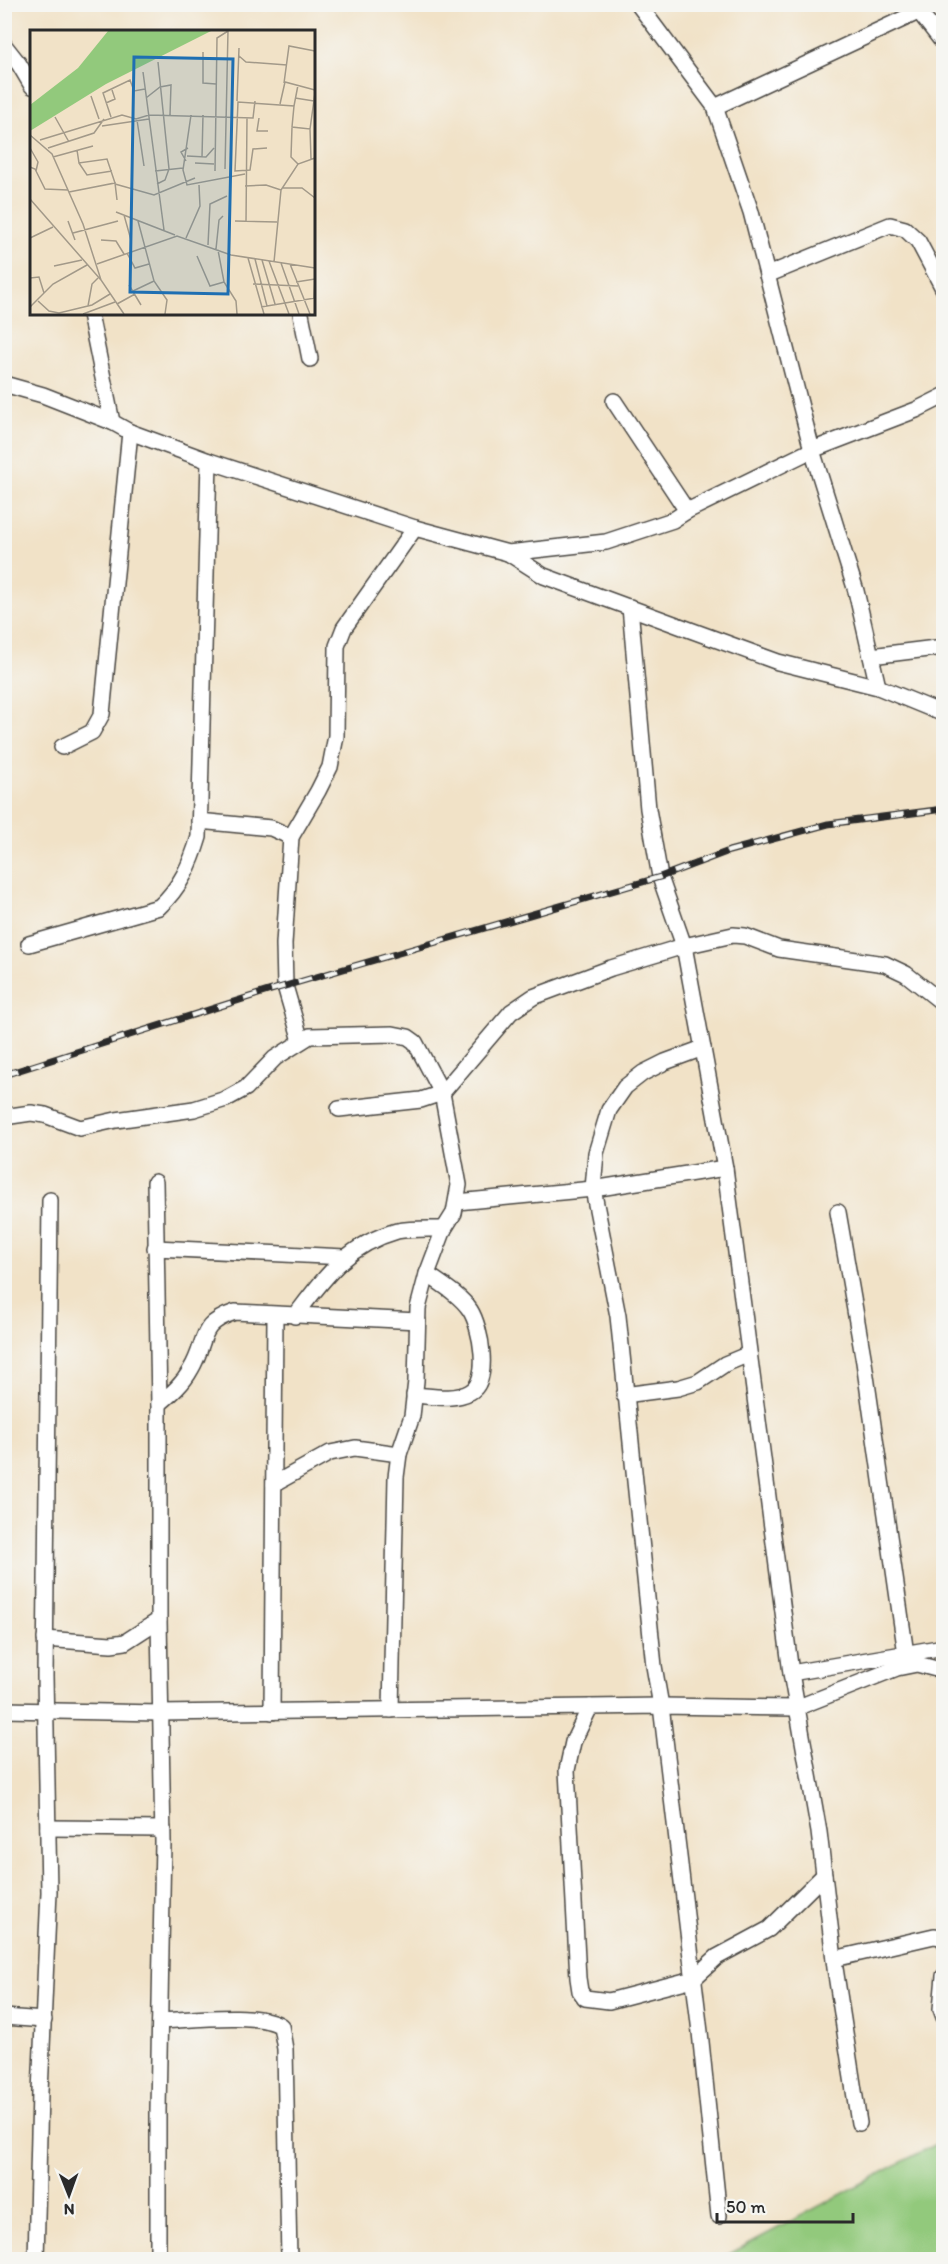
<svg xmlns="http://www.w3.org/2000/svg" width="948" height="2264" viewBox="0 0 948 2264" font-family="Itim,sans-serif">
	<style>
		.green { fill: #92c97c; stroke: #5e7a54; stroke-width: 1.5 }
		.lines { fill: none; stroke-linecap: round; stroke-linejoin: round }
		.minor-casing { stroke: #494642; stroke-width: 18 }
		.minor { stroke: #fff; stroke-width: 15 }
		.rail-casing { stroke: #2b2b2b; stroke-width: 7 }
		.rail { stroke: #f6f6f2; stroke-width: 4.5; stroke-dasharray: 14; stroke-linecap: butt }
		.inset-road { fill: none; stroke: #a29989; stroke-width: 1.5 }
		.view { fill: #1f6fb2; fill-opacity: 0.15; stroke: #1f6fb2; stroke-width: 3 }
		.inset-edge { fill: none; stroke: #2b2b2b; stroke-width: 3 }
	</style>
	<rect width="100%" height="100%" fill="#f6f6f2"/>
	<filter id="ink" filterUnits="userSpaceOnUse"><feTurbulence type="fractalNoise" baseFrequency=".0167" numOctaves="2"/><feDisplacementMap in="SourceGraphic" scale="12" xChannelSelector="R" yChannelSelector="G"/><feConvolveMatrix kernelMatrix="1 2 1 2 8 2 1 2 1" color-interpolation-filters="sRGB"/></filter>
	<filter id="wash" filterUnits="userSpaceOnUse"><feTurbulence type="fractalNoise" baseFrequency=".008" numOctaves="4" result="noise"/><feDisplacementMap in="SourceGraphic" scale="24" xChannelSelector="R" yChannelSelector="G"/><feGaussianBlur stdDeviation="1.35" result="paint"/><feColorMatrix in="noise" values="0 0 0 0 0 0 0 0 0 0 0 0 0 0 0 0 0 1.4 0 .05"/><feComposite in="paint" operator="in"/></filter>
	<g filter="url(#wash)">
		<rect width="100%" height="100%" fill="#f1e2c7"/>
		<polygon class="green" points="943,2140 943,2259 720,2259"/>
	</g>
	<g filter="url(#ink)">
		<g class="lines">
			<defs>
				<g id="minor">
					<polyline points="638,4 715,107 751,212 812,450 856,591 878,687"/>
					<polyline points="913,4 944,44"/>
					<polyline points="4,45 19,64 32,86"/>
					<polyline points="715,107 918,12"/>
					<polyline points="767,275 890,225 905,229 918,241 944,290"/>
					<polyline points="90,314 112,422"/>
					<polyline points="301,314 310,359"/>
					<polyline points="4,384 43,395 112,422 130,432 209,461 415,528 508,553 606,542 673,520 687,511 812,450 916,410 944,396"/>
					<polyline points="614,401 687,511"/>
					<polyline points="508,553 544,576 693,631 778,662 878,687 944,714"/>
					<polyline points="630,607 648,809 660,877 684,946 725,1168 791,1673 819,1832 835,1968 859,2123"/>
					<polyline points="871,656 944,647"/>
					<polyline points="62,747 92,732 102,714 130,432"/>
					<polyline points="199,821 271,828 291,837"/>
					<path d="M29 944 159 907C180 888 191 864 199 837L209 461"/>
					<polyline points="301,1041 285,986 284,944 291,837 318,791 330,767 336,736 337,646 344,628 415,528"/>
					<polyline points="703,1048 665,1062 643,1073 625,1087 609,1110 596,1153 593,1189 618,1316 654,1666 661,1706 700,2032 719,2216"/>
					<polyline points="339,1109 421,1100 442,1093 511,1012 533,997 611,968 684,946 733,935 745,936 779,949 885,964 906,974 944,1004"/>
					<polyline points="4,1117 31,1113 45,1115 80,1128 116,1120 194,1109 226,1099 246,1088 275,1058 310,1036 393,1034 408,1037 415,1042 442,1093 459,1185 454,1213 444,1229 427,1274 418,1308 416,1381 412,1416 399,1454 396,1477 391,1710"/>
					<polyline points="155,1182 159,1404 159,1620 163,1842 158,2110 158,2260"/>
					<polyline points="457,1202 593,1189 725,1168"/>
					<polyline points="838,1212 864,1362 906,1654"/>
					<polyline points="155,1248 345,1257"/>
					<path d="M295 1316C325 1277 347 1245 397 1231 412 1228 429 1229 444 1229"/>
					<path d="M414 1395C431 1396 454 1401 470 1392 491 1381 481 1327 470 1310 460 1295 441 1284 427 1274"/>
					<polyline points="624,1395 678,1388 698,1382 725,1364 749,1354"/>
					<path d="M159 1404C171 1394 183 1384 191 1369 208 1341 196 1325 235 1312L418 1321"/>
					<polyline points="274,1484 330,1453 355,1448 399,1454"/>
					<polyline points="45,1639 111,1644 125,1642 159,1620"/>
					<polyline points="791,1673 944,1647"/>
					<polyline points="590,1707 573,1742 567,1770 578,1978 580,1991 585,1998 609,2001 693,1979 717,1957 769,1929 824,1875"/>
					<polyline points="4,1710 160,1713 661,1706 796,1708 897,1668 917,1664 944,1671"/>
					<polyline points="272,1712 275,1315"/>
					<polyline points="48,1828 163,1829"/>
					<polyline points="834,1959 934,1936 942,1937 944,1941"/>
					<polyline points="944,1976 941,2009 944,2017"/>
					<polyline points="4,2017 44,2020"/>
					<path d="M160 2021C188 2020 259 2011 281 2026L285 2049 289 2260"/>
					<polyline points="36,2260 40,2092 49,1892 45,1676 50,1200"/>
				</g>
			</defs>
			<use href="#minor" class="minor-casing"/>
			<use href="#minor" class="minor"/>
			<defs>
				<polyline id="rail" points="4,1075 268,991 660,877 729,851 828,824 944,809"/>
			</defs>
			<use href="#rail" class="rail-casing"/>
			<use href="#rail" class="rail"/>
		</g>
	</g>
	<g transform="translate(30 30)">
		<rect width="285" height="285" fill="#f1e2c7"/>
		<path d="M78 1H181L76 54 0 101V75L48 38Z" fill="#92c97c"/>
		<path class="inset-road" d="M173 22V53L186 54M209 26 216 32 257 35M113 42 134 200M254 53 259 16 285 21M61 66 69 89M116 68 130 57 141 55 140 85M265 68 284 71M207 71 209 18M76 73 85 69 82 60M250 74 255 52 285 60M264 76 268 55M161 85 153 140 157 155 215 144M25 87 39 112M81 87 73 63 100 50 104 61 115 59M229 88 227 101H238M107 90 114 136M72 96 119 89M262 97 261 127 268 134M280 99 281 129M0 105 22 124 53 194 71 250 94 284M10 110 92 85 106 89 119 85 223 88 225 71M0 118 8 132 6 141M18 118 64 103 74 89M237 118 223 119 220 140 205 141 208 72 264 76 262 97 280 99 285 63M47 120 49 133 77 129 85 153M157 126 176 127 184 118M23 127 63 116M172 127 173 85M156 131 151 122 158 118M49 133 57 145 82 141M165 133 184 134M0 137 5 139 15 159 38 160M125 141 153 138M185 141 187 8 198 1 195 139M85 154 124 165 165 148M127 154 135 150 139 139 128 32M215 156 236 155 251 160M253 158H272L285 168M39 162 85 153 87 170M0 169 71 250M86 182 145 205M94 185 101 210M38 191 45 210M108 191 124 251 137 270 135 284M205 191 247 192M216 192 217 88M43 203 88 191M0 208 23 197M156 208 170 176 169 155M71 210 86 211 94 224M178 215 180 174 197 166M186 219 189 190 193 186M188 220 194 252 206 271 207 284M97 223 105 238 119 234M167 226 180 256 194 252M218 228 234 284M225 229 237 276M232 230 245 274M239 231 259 284M244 232 251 160 268 134 285 128M251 233 269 284M67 234 147 206 201 225 285 238M260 234 280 284M24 236 52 230M0 248 9 247 14 263M266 252 285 249M223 254 268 256M99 255 111 275M103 261 124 251M284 268 285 249M8 271 19 281 29 283 62 275 80 264M87 274 105 264M58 276 62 254 68 248M0 277 23 254 57 235M231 277 285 268M53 284 85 272"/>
		<path class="view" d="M104 27 203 29 198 264 100 262Z"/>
		<rect width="285" height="285" class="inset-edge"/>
	</g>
	<rect width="948" height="2264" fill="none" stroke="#f6f6f2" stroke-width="24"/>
	<g transform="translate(69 2195) rotate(179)" stroke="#f6f6f2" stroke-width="4.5" paint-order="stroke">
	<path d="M0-4.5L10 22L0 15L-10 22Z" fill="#2b2b2b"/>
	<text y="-9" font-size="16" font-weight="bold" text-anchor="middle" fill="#2b2b2b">N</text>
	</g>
	<path d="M717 2213v9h136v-9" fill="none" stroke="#2b2b2b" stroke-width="3"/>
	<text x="726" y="2213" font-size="18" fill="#2b2b2b" stroke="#f6f6f2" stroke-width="4.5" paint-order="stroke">50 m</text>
</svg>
